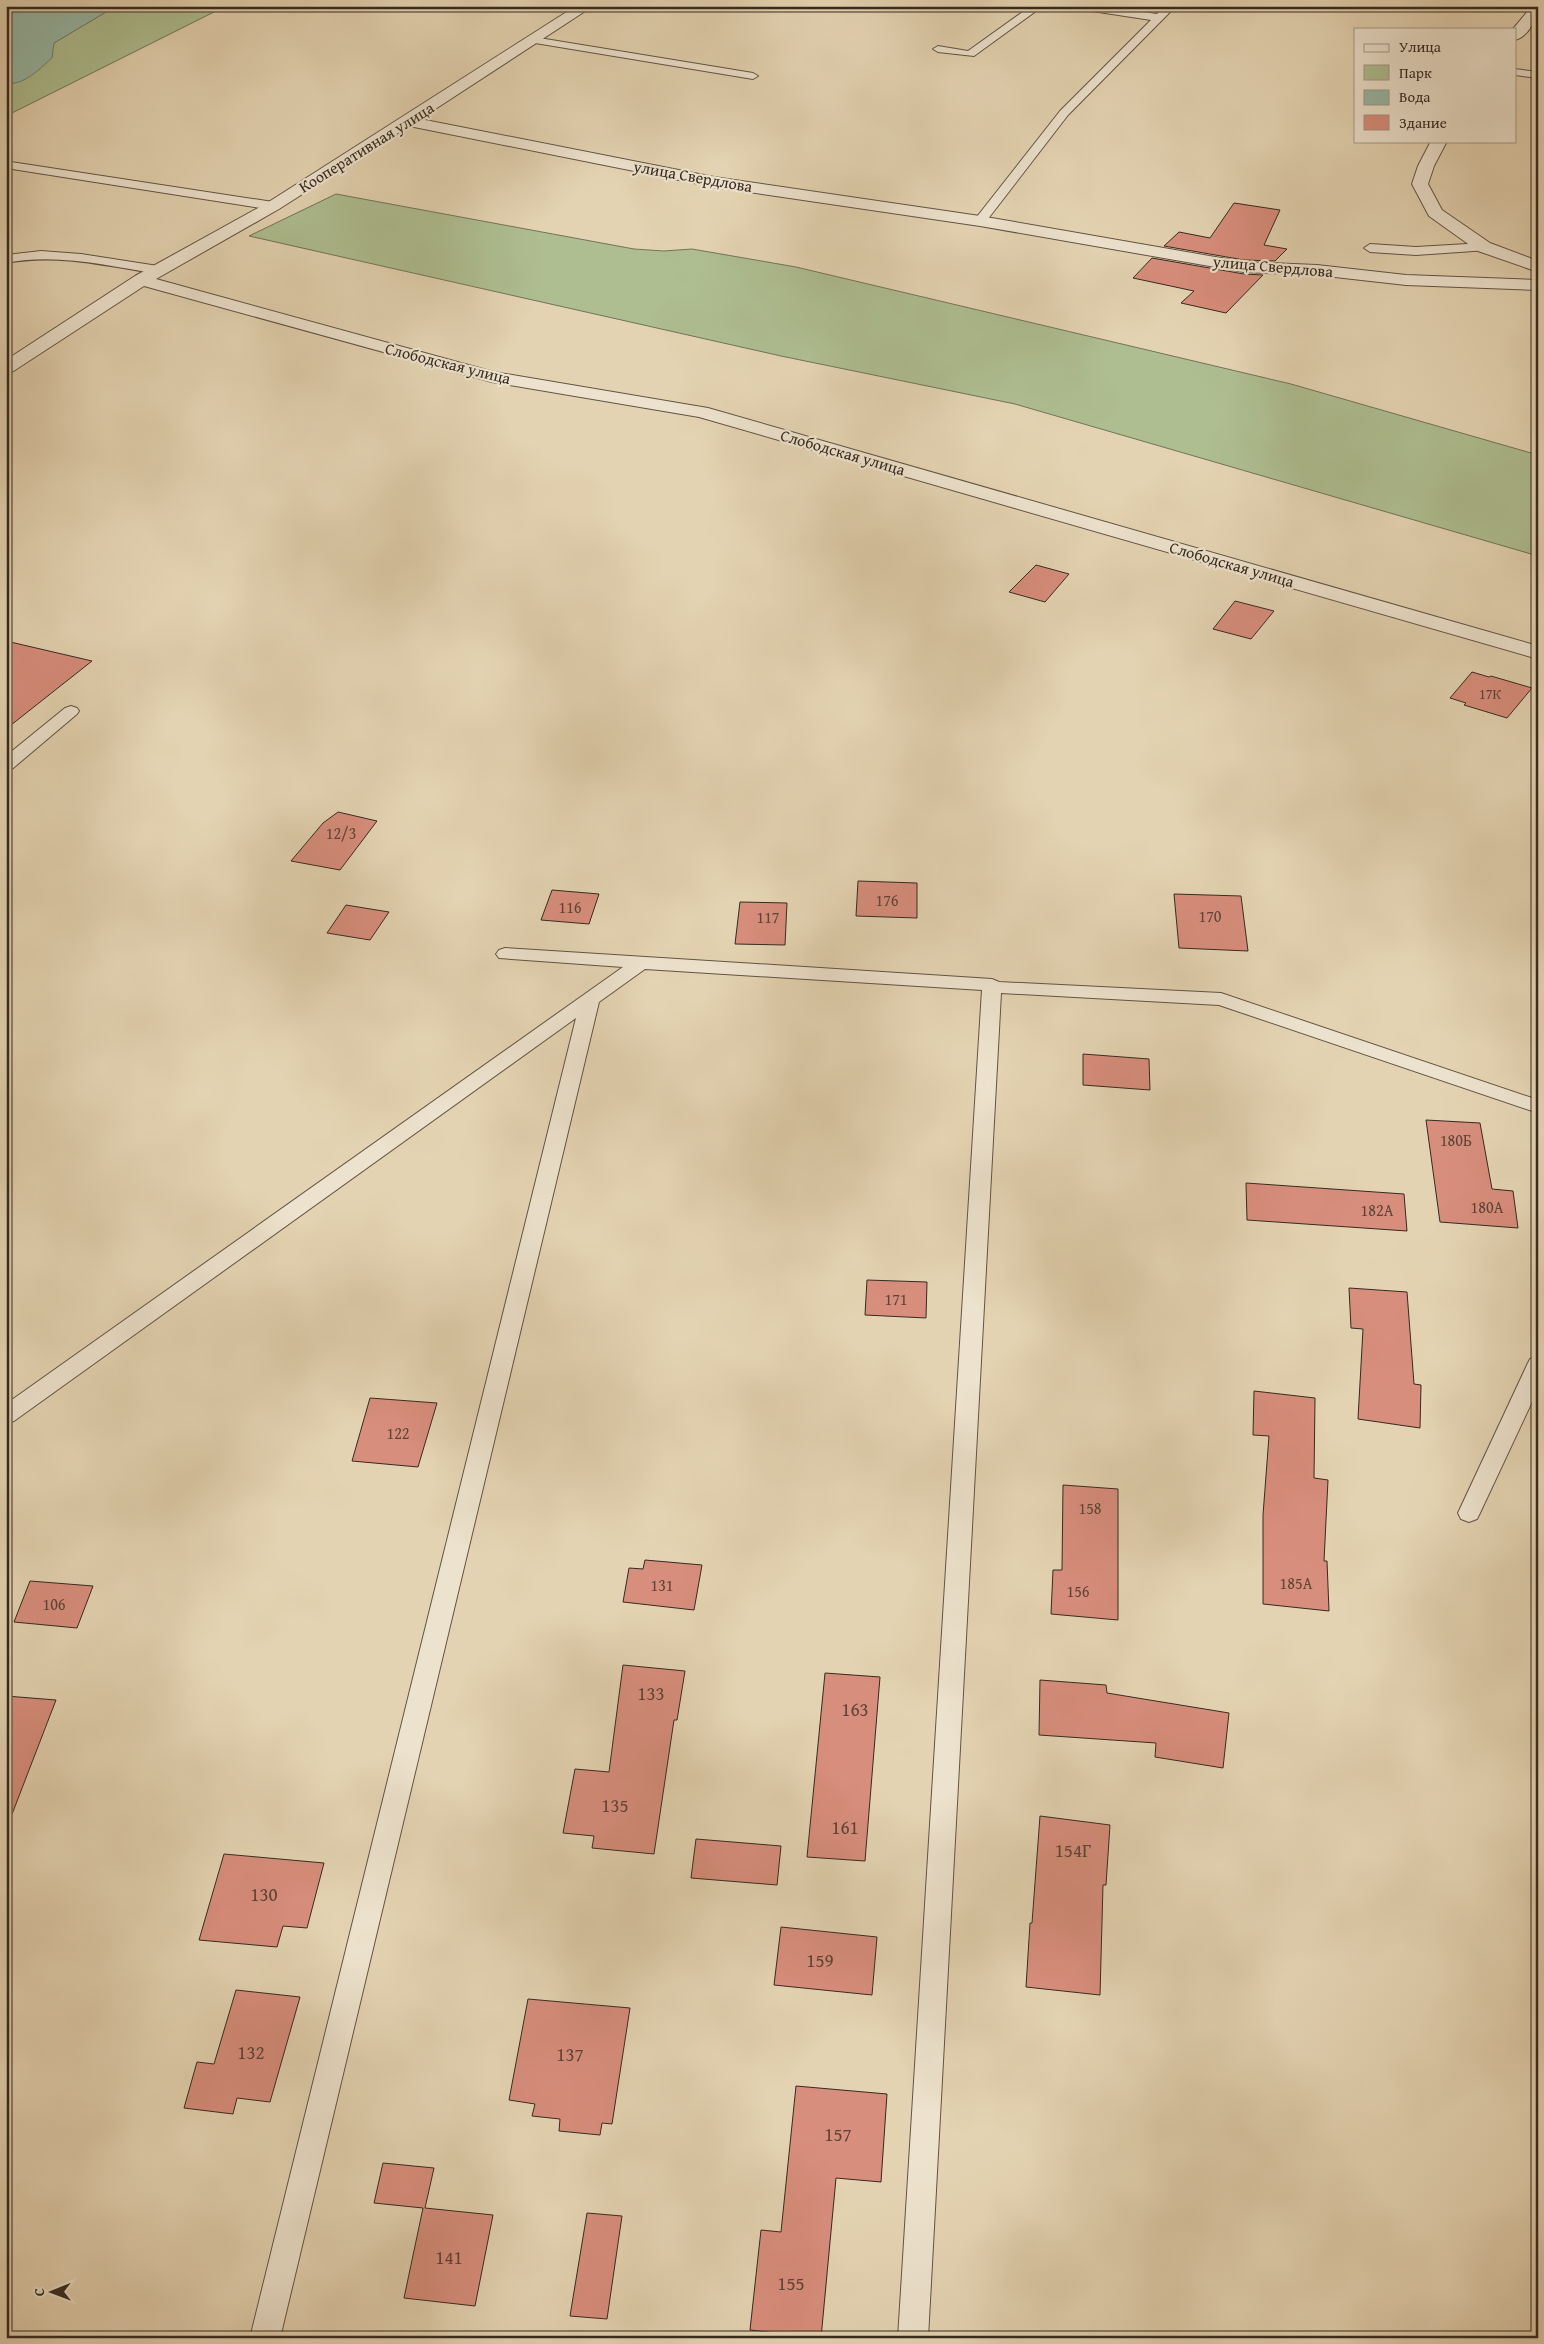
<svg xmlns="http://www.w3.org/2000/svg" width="1544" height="2344" viewBox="0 0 1544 2344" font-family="'Gentium Book Plus',serif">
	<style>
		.green { fill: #aebe91; stroke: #727458 }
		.water { fill: #97b9a7; stroke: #708071 }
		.building { fill: #d88e7d; stroke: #362a1f }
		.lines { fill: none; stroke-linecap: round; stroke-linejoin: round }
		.service-casing { stroke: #625444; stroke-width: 2 }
		.minor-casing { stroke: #625444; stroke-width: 2 }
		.service { fill: #ede2cd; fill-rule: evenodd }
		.minor { fill: #ede2cd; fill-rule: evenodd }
		.labels { text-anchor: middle; stroke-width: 4.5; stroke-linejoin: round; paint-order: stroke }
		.far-number-label { font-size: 14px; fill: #5e4336 }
		.far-street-label { font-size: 16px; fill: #362a1f; stroke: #ede2cd }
		.number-label { font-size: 16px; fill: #5e4336 }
		.near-number-label { font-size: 19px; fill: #5e4336 }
	</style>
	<rect width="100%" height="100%" fill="#e4d3b2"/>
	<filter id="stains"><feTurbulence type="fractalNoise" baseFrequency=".004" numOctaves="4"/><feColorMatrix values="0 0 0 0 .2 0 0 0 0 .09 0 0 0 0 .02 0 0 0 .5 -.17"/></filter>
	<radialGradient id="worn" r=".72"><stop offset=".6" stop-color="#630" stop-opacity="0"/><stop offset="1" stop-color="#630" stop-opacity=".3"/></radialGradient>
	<g class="green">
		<polygon points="116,6 226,6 6,116 6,84 10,84 54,43"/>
		<polygon points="336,194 634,249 664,251 692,249 796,267 1291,384 1538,455 1538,556 1015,404 781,356 249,236"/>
	</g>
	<path class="water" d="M6 6H116L54 43 52 58C38 70 26 84 6 84Z"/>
	<g class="building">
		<polygon points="1234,203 1280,210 1264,245 1287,249 1275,261 1244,260 1164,246 1179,232 1210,238"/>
		<polygon points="1152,258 1244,274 1263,275 1226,313 1181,303 1194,291 1133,278"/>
		<polygon points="1036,565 1069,574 1045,602 1009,592"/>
		<polygon points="1235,601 1274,611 1251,639 1213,629"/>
		<polygon points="6,641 92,661 6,729"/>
		<polygon points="1472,672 1489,677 1491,676 1532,688 1507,718 1464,705 1466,703 1450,698"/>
		<polygon points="338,812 377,821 340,870 291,861 323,823"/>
		<polygon points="858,881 917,883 917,918 856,916"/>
		<polygon points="552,890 599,894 589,924 541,920"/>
		<polygon points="1174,894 1241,896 1248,951 1179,948"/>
		<polygon points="740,902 787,903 785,945 735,944"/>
		<polygon points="346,905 389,912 370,940 327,933"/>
		<polygon points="1083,1054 1149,1059 1150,1090 1083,1085"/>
		<polygon points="1426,1120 1480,1123 1492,1189 1513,1191 1518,1228 1440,1222"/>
		<polygon points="1246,1183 1404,1194 1407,1231 1247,1220"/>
		<polygon points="867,1280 927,1282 926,1318 865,1315"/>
		<polygon points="1349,1288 1407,1292 1414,1384 1421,1385 1420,1428 1358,1419 1363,1329 1351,1328"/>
		<polygon points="1254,1391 1315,1398 1314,1478 1328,1480 1324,1561 1327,1561 1329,1611 1263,1604 1263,1515 1269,1436 1253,1435"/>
		<polygon points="370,1398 437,1403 418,1467 352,1461"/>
		<polygon points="1063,1485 1118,1489 1118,1620 1051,1614 1053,1570 1062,1570"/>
		<polygon points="645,1560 702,1565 694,1610 623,1602 629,1568 643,1569"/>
		<polygon points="30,1581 93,1586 77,1628 14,1622"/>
		<polygon points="623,1665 685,1671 677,1720 674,1720 654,1854 592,1848 594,1836 563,1833 575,1769 609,1772"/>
		<polygon points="825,1673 880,1677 865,1861 807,1857"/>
		<polygon points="1040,1680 1106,1685 1107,1693 1229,1713 1223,1768 1155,1757 1156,1743 1039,1735"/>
		<polygon points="6,1696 56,1700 9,1822 6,1822"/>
		<polygon points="1040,1816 1110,1825 1106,1885 1103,1885 1100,1995 1026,1987 1030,1923 1032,1923"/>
		<polygon points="696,1839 781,1846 777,1885 691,1878"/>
		<polygon points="224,1854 324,1863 307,1928 283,1926 277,1947 199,1940"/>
		<polygon points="781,1927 877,1937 872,1995 774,1985"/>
		<polygon points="236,1990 300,1997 270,2102 237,2098 233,2114 184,2108 197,2062 214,2064"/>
		<polygon points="528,1999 630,2008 612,2124 602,2123 600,2135 559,2131 560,2119 532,2116 535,2104 509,2100"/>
		<polygon points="796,2086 887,2094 881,2182 836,2178 821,2338 750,2330 761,2230 781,2232"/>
		<polygon points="383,2163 434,2168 425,2208 493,2215 475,2306 404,2298 423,2208 374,2203"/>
		<polygon points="587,2213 622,2216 607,2319 570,2316"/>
	</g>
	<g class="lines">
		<defs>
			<g id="service">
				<polygon points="1031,6 1043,6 974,56 938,52 933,49 938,46 968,51"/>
				<polygon points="1074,6 1101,6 1157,14 1165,6 1176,6 1068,115 984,224 976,224 974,221 976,218 1060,111 1151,20 1079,9"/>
				<polygon points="533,37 753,73 758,76 753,79 529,42 529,38"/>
				<polygon points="1515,69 1538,72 1538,78 1515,75"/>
				<polygon points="11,162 273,202 279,206 273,210 12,169 6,170 6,163"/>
				<polygon points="1484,243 1490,247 1488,250 1416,255 1370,252 1364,248 1370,244 1416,247"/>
				<path d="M41 251 81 254 158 266 164 270 158 274C108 266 57 253 6 263V255Z"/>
				<polygon points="71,706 77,708 79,711 77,714 12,769 6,770 6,756 65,708"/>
				<polygon points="505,948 992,979 999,982 1221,993 1538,1100 1538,1113 1219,1005 1001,993 928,2338 898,2338 982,990 645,969 599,1002 280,2338 250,2338 576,1018 14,1421 6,1423 6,1404 623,967 499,958 496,954 499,950"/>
				<polygon points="1538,1357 1538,1389 1480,1513 1477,1519 1469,1522 1461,1519 1458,1513 1527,1365 1530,1359"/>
			</g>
			<g id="minor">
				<polygon points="576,6 593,6 420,119 714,177 980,216 1244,262 1317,265 1406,275 1538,280 1538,290 1406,285 1317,275 1244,272 980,226 714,187 409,126 279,209 156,279 494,372 708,408 1538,646 1538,659 699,417 492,382 144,286 12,372 6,373 6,360 135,276 267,203"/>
				<path d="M1532 6H1538C1538 18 1528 37 1515 40V29H1513Z"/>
				<polygon points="1431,141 1447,141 1434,166 1428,184 1442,210 1490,243 1538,261 1538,272 1478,251 1429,216 1412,184 1418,166"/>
			</g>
		</defs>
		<use href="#service" class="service-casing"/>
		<use href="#minor" class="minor-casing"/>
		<use href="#service" class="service"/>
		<use href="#minor" class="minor"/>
	</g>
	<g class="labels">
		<g class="far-number-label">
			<text x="1490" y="699">17К</text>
		</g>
		<g class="far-street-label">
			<text transform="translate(366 147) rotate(-32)" y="6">Кооперативная улица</text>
			<text transform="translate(693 176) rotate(10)" y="6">улица Свердлова</text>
			<text transform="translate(1273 266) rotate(5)" y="6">улица Свердлова</text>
			<text transform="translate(448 363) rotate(14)" y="6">Слободская улица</text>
			<text transform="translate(843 452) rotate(16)" y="6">Слободская улица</text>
			<text transform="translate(1232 564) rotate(16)" y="6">Слободская улица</text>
		</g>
		<g class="number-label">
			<text x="341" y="839">12/3</text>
			<text x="887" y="906">176</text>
			<text x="570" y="913">116</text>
			<text x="1210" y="922">170</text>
			<text x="768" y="923">117</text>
			<text x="1456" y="1146">180Б</text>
			<text x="1487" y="1213">180А</text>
			<text x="1377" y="1216">182А</text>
			<text x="896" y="1305">171</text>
			<text x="398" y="1439">122</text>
			<text x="1090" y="1514">158</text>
			<text x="1296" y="1589">185А</text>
			<text x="662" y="1591">131</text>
			<text x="1078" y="1597">156</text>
			<text x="54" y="1610">106</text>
		</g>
		<g class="near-number-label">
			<text x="651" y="1700">133</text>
			<text x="855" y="1716">163</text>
			<text x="615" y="1812">135</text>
			<text x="845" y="1834">161</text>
			<text x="1073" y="1857">154Г</text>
			<text x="264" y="1901">130</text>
			<text x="820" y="1967">159</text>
			<text x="251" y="2059">132</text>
			<text x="570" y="2061">137</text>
			<text x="838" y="2141">157</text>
			<text x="449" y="2264">141</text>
			<text x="791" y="2290">155</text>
		</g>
	</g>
	<rect width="1544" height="2344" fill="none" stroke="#e4d3b2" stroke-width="25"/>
	<rect x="8" y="8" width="1529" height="2329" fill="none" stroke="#362a1f" stroke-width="2.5"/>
	<rect x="12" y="12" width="1519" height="2319" fill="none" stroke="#362a1f"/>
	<rect x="1354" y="28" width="162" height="115" fill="#ede2cd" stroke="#a49887"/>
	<rect x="1364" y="44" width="25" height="8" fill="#ede2cd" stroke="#a49887"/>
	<text x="1399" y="52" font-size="15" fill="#362a1f">Улица</text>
	<rect x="1364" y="65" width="25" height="15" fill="#aebe91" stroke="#a49887"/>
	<text x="1399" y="78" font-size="15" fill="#362a1f">Парк</text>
	<rect x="1364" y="90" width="25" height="15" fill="#97b9a7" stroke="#a49887"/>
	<text x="1399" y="102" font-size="15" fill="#362a1f">Вода</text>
	<rect x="1364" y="115" width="25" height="15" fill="#d88e7d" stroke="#a49887"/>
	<text x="1399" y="128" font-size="15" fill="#362a1f">Здание</text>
	<g transform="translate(52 2292) rotate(269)" stroke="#ede2cd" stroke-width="4" paint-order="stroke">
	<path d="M0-4L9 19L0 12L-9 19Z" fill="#362a1f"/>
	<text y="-8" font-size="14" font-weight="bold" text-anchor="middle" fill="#362a1f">С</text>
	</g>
	<rect width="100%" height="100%" filter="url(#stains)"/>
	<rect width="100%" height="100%" fill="url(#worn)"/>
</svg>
